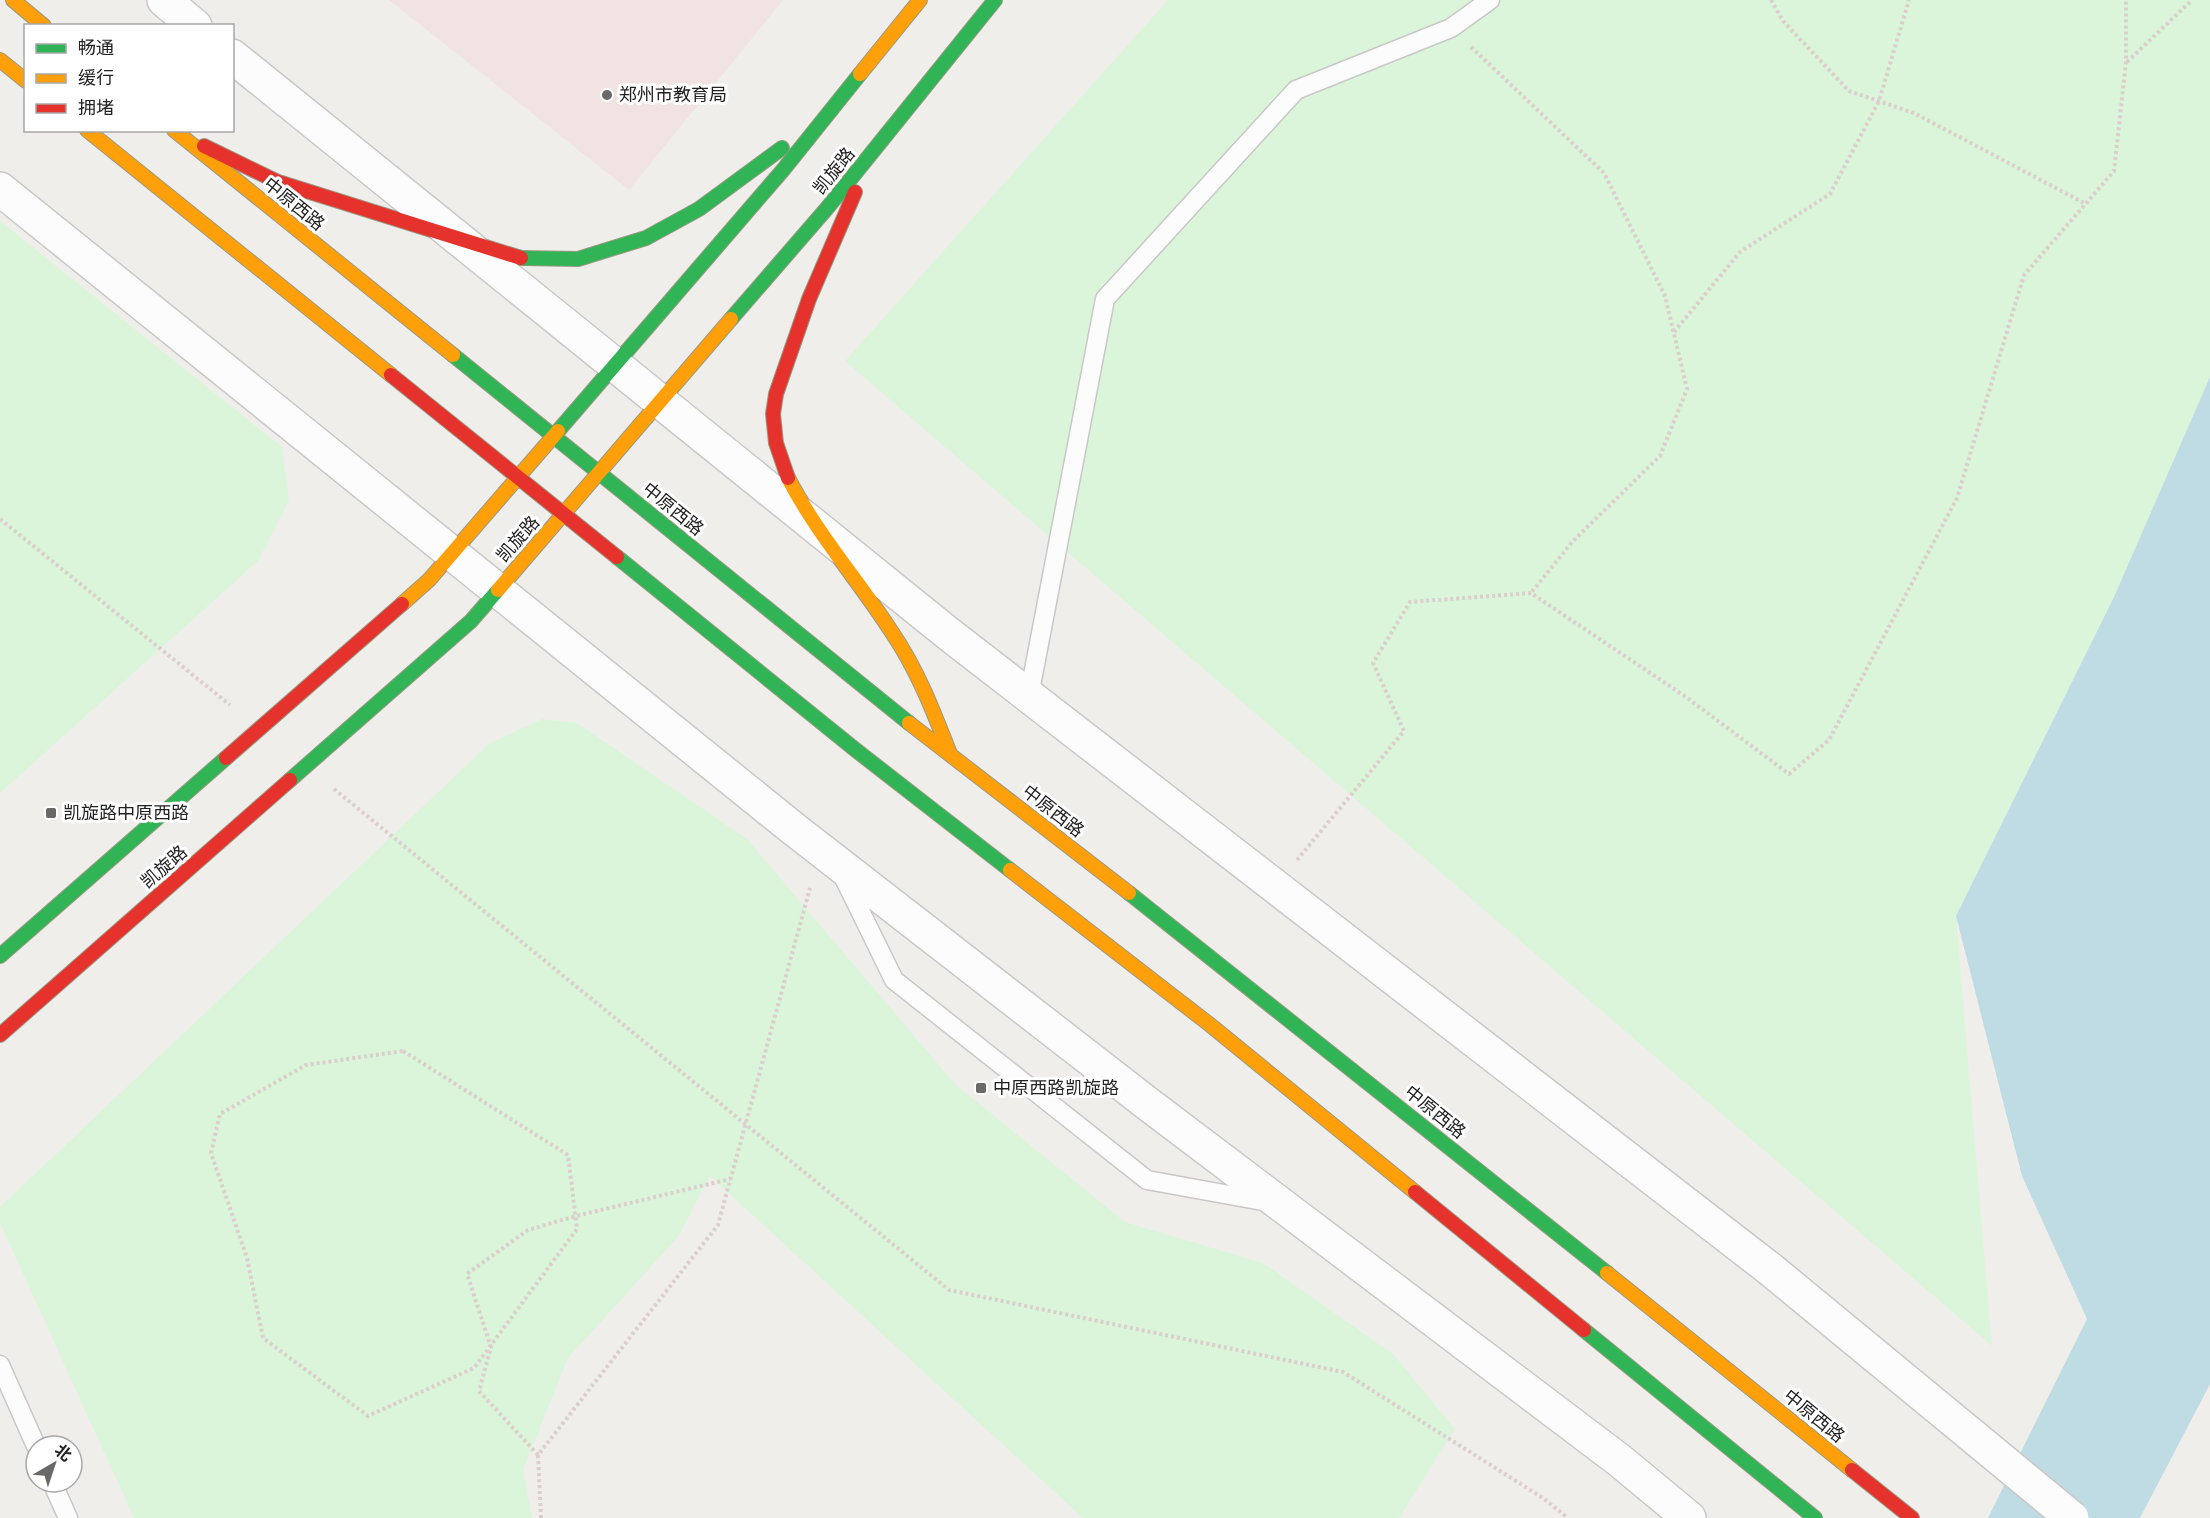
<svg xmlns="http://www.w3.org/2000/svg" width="2210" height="1518" viewBox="0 0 2210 1518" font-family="'Fira Sans Condensed','Noto Sans SC',sans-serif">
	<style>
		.commercial { fill: #f1e3e1 }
		.park { fill: #daf5da }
		.water { fill: #bfdbe3 }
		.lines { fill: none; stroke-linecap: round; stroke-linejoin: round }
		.lane-casing { stroke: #c9c8c7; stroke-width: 21 }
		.street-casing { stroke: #c9c8c7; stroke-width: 36 }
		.fast-casing { stroke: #999a82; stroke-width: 16 }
		.slow-casing { stroke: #999a82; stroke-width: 16 }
		.jam-casing { stroke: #999a82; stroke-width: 16 }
		.path { stroke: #dccecd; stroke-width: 4; stroke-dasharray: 3 3; stroke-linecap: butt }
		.lane { stroke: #fdfcfc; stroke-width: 18 }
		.street { stroke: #fdfcfc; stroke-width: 33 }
		.fast { stroke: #30b455; stroke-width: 14 }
		.slow { stroke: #ff9f0a; stroke-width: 14 }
		.jam { stroke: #e5322d; stroke-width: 14 }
		.street-bridge-casing { stroke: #c9c8c7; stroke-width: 36; stroke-linecap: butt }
		.street-bridge { stroke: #fdfcfc; stroke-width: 33 }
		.poi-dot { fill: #6a6968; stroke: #fff; stroke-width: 2 }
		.labels { text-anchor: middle; stroke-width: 6; stroke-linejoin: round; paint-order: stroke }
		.poi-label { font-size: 18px; fill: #222; stroke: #fff; text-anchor: start }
		.street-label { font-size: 18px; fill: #222; stroke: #fff }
	</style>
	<rect width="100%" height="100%" fill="#f0eeeb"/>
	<polygon class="commercial" points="389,0 783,0 629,190"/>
	<g class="park">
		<polygon points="1168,0 2210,0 2210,377 2114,597 1956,916 1992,1346 845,361"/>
		<polygon points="0,221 282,447 289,500 258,561 0,793"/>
		<polygon points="542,719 577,723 747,839 955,1084 1125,1222 1263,1263 1393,1354 1455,1429 1399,1518 1083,1518 710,1176 678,1237 568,1358 523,1470 532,1518 134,1518 0,1223 0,1207 490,743"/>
	</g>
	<polygon class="water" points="2210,377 2210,1384 2140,1518 1988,1518 2087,1319 2022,1176 1956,916 2114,597"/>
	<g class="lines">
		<defs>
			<g id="lane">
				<polyline points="1029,696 1105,299 1296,90 1451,28 1490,0"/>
				<polyline points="842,874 894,980 1147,1180 1268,1202"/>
				<polyline points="0,1365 36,1446"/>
				<polyline points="52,1482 68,1518"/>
			</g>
			<g id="street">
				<polyline points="164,0 195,26"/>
				<polyline points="232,56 950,635 1770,1269"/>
				<polyline points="0,189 795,830 1148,1104 1619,1460 1689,1518"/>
			</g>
			<g id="fast">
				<polyline points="521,258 578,259 646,238 699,209 782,148"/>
				<polyline points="731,319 828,207 995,0"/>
				<polyline points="453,355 909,723"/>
				<polyline points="558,431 783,170 860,74"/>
				<polyline points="617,557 857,751 1010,870"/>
				<polyline points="290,780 471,621 498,590"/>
				<polyline points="1129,893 1607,1273"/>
				<polyline points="0,956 226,758"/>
				<polyline points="1584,1330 1815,1518"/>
			</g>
			<g id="slow">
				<polyline points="13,0 44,26"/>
				<polyline points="0,60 26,81"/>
				<polyline points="860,74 920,0"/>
				<polyline points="87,130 391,375"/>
				<polyline points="174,130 453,355"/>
				<path d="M788 478C817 534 859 581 893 634 918 671 934 713 950 754"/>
				<polyline points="498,590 731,319"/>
				<polyline points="402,604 429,580 558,431"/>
				<polyline points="909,723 1129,893"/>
				<polyline points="1010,870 1209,1024 1415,1192"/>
				<polyline points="1607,1273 1852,1470"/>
			</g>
			<g id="jam">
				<polyline points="204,146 278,182 521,258"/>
				<polyline points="391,375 617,557"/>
				<polyline points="788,478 776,443 773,414 776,394 809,299 855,192"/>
				<polyline points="226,758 402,604"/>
				<polyline points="0,1035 290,780"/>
				<polyline points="1415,1192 1584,1330"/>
				<polyline points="1852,1470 1912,1518"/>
			</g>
		</defs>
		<use href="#lane" class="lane-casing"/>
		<use href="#street" class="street-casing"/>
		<use href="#fast" class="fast-casing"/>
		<use href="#slow" class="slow-casing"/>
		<use href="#jam" class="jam-casing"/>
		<g class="path">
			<polyline points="1771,0 1783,21 1849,91 1914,113 2086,204"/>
			<polyline points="1471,47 1604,173 1665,296 1687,389 1660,456 1573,541 1531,593"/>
			<polyline points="2127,62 2192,0"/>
			<polyline points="1674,332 1740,252 1830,194 1879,101 1909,0"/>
			<polyline points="0,519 230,705"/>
			<polyline points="334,789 949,1290 1343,1372 1543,1498 1568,1518"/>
			<polyline points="1297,860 1404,731 1373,663 1410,602 1531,593 1686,697 1789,774 1829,740 1957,498 2024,275 2114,171 2126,62 2126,0"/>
			<polygon points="403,1051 568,1155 577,1229 474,1368 368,1416 263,1338 247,1258 211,1153 220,1114 306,1065"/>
			<polyline points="538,1455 479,1391 491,1347 467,1274 528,1230 576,1216 730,1179"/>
			<polyline points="541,1518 538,1455 718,1225 810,888"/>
		</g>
		<use href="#lane" class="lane"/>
		<use href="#street" class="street"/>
		<use href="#fast" class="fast"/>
		<use href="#slow" class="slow"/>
		<use href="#jam" class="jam"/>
		<defs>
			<polyline id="street-bridge" points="1770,1269 2072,1518"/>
		</defs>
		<use href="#street-bridge" class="street-bridge-casing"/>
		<use href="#street-bridge" class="street-bridge"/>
	</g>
	<g class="poi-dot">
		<circle cx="607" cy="95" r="6"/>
		<rect x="45" y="807" width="12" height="12" rx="3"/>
		<rect x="975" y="1082" width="12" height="12" rx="3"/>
	</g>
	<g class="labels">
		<g class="poi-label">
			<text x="619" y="101">郑州市教育局</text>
			<text x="63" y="819">凯旋路中原西路</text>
			<text x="993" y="1094">中原西路凯旋路</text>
		</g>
		<g class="street-label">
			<text transform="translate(834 171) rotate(-51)" y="6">凯旋路</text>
			<text transform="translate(294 204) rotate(39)" y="6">中原西路</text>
			<text transform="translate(673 509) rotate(39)" y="6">中原西路</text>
			<text transform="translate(518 539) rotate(-49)" y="6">凯旋路</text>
			<text transform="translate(1053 811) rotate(38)" y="6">中原西路</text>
			<text transform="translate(164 867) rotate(-41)" y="6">凯旋路</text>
			<text transform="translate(1435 1112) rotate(39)" y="6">中原西路</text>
			<text transform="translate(1814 1416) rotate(39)" y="6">中原西路</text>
		</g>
	</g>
	<rect x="24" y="24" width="210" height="108" fill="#ffffff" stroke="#a7a7a7" stroke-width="1.5"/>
	<rect x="36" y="44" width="30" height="9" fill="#30b455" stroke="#a7a7a7" stroke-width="1.5"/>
	<text x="78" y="54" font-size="18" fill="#222222">畅通</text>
	<rect x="36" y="74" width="30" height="9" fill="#ff9f0a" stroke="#a7a7a7" stroke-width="1.5"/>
	<text x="78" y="84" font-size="18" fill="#222222">缓行</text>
	<rect x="36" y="104" width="30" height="9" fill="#e5322d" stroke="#a7a7a7" stroke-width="1.5"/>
	<text x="78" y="114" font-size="18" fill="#222222">拥堵</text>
	<g transform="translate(54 1464) rotate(39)"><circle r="28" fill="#ffffff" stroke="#a7a7a7" stroke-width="1.5"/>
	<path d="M0-4.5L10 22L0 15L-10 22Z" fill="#6a6968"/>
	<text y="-9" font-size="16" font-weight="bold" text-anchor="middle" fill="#222222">北</text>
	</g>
</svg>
